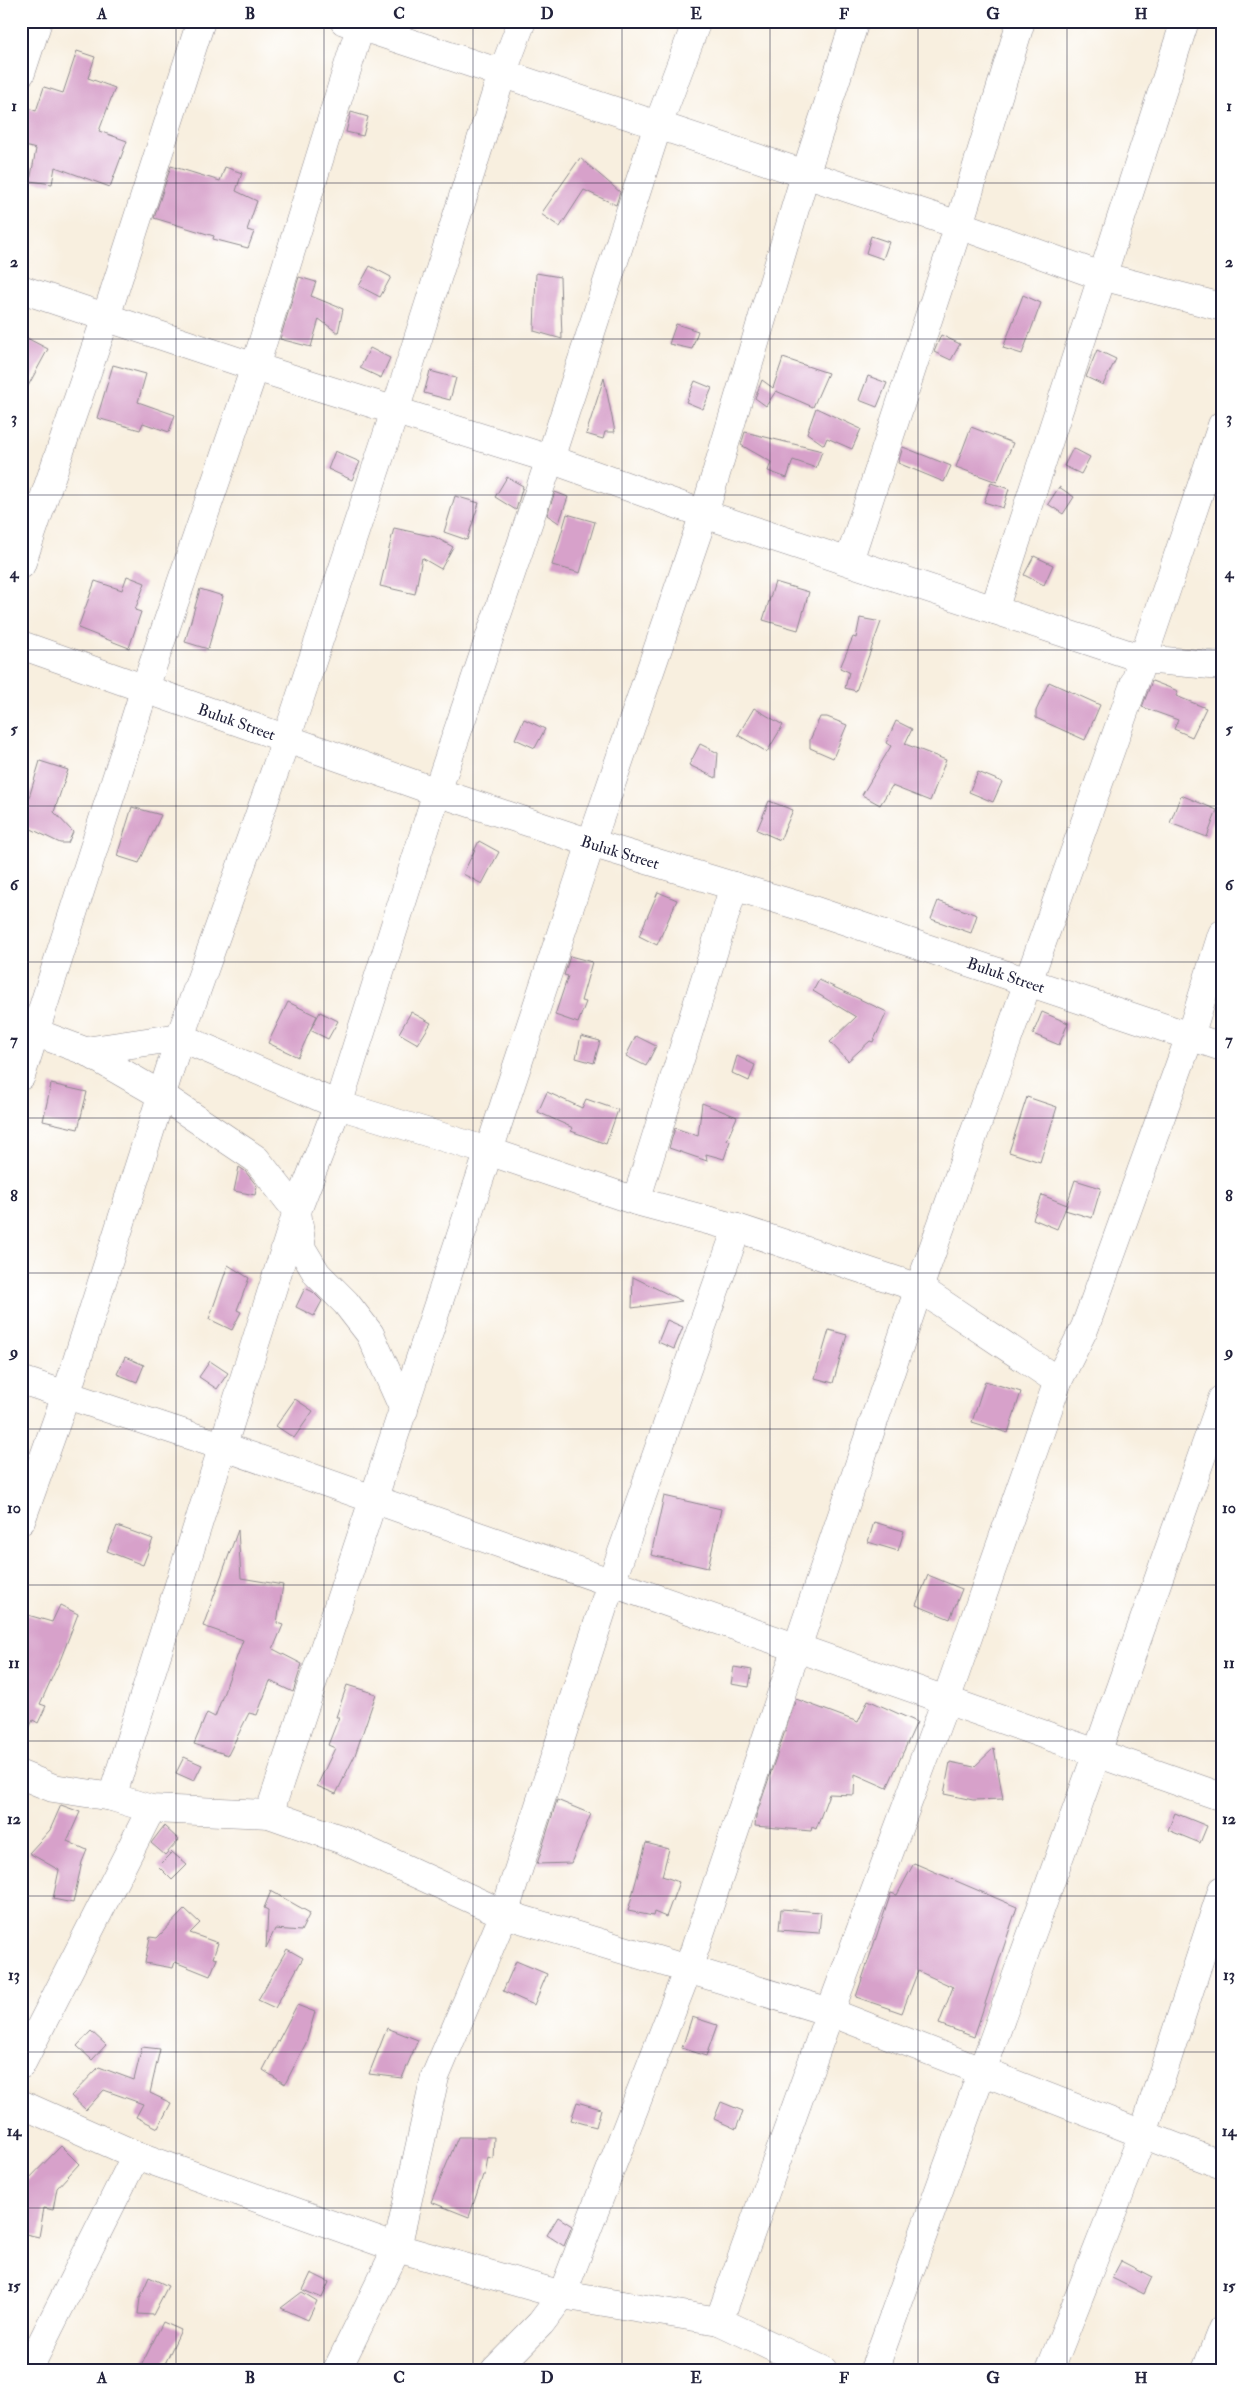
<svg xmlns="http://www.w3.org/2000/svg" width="1243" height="2391" viewBox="0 0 1243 2391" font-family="'IM FELL Double Pica',serif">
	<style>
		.building { fill: #d7a1ca }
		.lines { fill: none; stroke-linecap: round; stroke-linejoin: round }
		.minor-casing { stroke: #8d888d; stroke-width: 29 }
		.tertiary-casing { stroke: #8d888d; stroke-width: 29 }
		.minor { stroke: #fff; stroke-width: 28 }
		.tertiary { stroke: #fff; stroke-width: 28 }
		.grid { fill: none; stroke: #22223b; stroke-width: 1; stroke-opacity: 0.55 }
		.labels { text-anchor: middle; stroke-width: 5; stroke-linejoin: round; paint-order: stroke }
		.street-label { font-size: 16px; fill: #22223b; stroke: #fff }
		.neatline { fill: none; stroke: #22223b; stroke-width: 2 }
		.grid-label { font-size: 16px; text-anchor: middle; font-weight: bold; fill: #22223b }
	</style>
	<rect width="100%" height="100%" fill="#fff"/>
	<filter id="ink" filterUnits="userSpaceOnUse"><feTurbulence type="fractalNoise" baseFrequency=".02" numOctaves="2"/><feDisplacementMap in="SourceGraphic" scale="10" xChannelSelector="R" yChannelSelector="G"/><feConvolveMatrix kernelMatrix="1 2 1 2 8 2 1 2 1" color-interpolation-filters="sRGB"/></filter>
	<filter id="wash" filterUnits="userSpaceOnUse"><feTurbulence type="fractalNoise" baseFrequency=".0096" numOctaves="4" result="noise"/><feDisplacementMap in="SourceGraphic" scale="20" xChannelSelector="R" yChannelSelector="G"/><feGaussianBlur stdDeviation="1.12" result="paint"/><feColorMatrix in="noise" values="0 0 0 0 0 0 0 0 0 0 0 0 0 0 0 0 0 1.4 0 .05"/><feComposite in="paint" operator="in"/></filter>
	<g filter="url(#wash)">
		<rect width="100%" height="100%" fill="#f8efdf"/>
		<g id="blocks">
			<g class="building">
				<polygon points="77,51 95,57 88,78 115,88 99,131 127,141 110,187 55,167 52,184 30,181 36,149 21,145 21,105 36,111 44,87 63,93"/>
				<polygon points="351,112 368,117 363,136 346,132"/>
				<polygon points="580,158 620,192 616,205 584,190 560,227 541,214"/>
				<polygon points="171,166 220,181 225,167 242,173 236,191 257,201 247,230 254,232 248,248 213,239 214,236 154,218"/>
				<polygon points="871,236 889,242 883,259 866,253"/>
				<polygon points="370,266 391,277 380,297 359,286"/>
				<polygon points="536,273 560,277 562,339 534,331"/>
				<polygon points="299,277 316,282 311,296 343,309 338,333 319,319 311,347 280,339"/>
				<polygon points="1023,295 1041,303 1022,354 1003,348"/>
				<polygon points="676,324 698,331 692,349 669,344"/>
				<polygon points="21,335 48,349 21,399"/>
				<polygon points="941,335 960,344 951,360 934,352"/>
				<polygon points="370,348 390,358 381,378 360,368"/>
				<polygon points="1097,350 1116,359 1103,385 1086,377"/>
				<polygon points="783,358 828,373 813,407 776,391 766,406 755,398 762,380 773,388"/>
				<polygon points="113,365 146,374 138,402 175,415 169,432 143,423 140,430 97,418"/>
				<polygon points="430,371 456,378 450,400 424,393"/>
				<polygon points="868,376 887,383 877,407 859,400"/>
				<polygon points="604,378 615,432 605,432 603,439 586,434"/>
				<polygon points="695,381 712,388 703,409 686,402"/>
				<polygon points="816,408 861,429 852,449 827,438 824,445 807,433"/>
				<polygon points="971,427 1013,443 997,482 956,467"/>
				<polygon points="745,432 822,451 816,468 793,460 787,478 768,471 771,462 741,445"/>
				<polygon points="903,447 951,466 944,482 898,463"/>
				<polygon points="1073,448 1090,457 1081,474 1064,466"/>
				<polygon points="335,451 360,462 352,480 328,469"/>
				<polygon points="507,477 523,486 516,510 495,497"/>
				<polygon points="991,483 1009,489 1003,508 984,502"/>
				<polygon points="1059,487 1074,497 1063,514 1048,504"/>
				<polygon points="555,492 568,497 559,523 547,515"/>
				<polygon points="455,496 479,503 467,540 444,532"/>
				<polygon points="567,514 595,522 580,573 552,565"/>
				<polygon points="394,528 435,537 453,547 441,569 422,558 415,594 380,586"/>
				<polygon points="1034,556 1053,565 1044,585 1024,575"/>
				<polygon points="127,576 145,583 135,610 141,612 129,648 78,628 95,581 122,590"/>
				<polygon points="775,582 809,592 798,630 763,620"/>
				<polygon points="200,589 223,596 208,649 185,642"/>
				<polygon points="860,618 881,622 856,691 845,688 849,672 840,668 853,637 856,638"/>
				<polygon points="1152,681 1178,691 1176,696 1206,708 1192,737 1174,729 1178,720 1142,707"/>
				<polygon points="1049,682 1100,705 1085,740 1036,718 1036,711"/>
				<polygon points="754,708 783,725 767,752 738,735"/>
				<polygon points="820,717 827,717 847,725 833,758 810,748 810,740"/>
				<polygon points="524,719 545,729 535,748 515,739"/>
				<polygon points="896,721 912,729 905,744 946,760 930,801 892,786 880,805 862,795 891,746 886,743"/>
				<polygon points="700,744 718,753 716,778 689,765"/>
				<polygon points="40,761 68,770 54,812 73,832 68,843 60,843 21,824"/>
				<polygon points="978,772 1002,782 993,802 969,792"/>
				<polygon points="1181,795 1217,810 1207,837 1170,823"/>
				<polygon points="769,801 793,810 780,840 757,830"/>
				<polygon points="132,807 161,815 139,863 117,856"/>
				<polygon points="479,841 499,852 482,884 463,874"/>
				<polygon points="658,892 677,900 657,945 639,936"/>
				<polygon points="938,901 977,915 971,933 931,919"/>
				<polygon points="570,956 592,962 581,1001 586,1002 578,1023 555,1015 568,976 564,975"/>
				<polygon points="819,980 887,1012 873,1042 870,1041 848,1061 830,1042 856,1017 813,991"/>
				<polygon points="288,1002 317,1016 298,1057 268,1043"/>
				<polygon points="320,1012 338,1021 328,1039 310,1030"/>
				<polygon points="411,1012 431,1023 418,1044 399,1033"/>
				<polygon points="1042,1012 1068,1023 1059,1045 1033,1034"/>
				<polygon points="581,1036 600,1041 594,1063 576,1058"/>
				<polygon points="636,1036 656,1046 646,1066 626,1056"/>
				<polygon points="737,1056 755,1065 749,1081 732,1073"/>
				<polygon points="51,1084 87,1092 78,1129 43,1121"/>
				<polygon points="547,1092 582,1108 586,1099 618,1110 606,1144 571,1131 573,1128 538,1112"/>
				<polygon points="1027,1097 1057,1107 1040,1162 1009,1152"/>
				<polygon points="702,1103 737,1117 727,1140 730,1141 724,1159 706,1154 707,1161 669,1148 675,1128 698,1136"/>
				<polygon points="239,1167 245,1171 257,1186 255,1195 234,1191"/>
				<polygon points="1075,1180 1101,1188 1092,1218 1065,1210"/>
				<polygon points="1042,1195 1067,1205 1057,1229 1033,1219"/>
				<polygon points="228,1265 249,1278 237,1310 241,1312 232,1330 209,1319"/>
				<polygon points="633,1277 682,1301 632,1308"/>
				<polygon points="305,1288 313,1292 322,1301 314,1316 296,1307"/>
				<polygon points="667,1320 683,1327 674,1349 658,1342"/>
				<polygon points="829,1330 847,1335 833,1383 815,1378"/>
				<polygon points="125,1357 144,1365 137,1382 117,1374"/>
				<polygon points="210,1361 228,1373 217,1389 199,1377"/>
				<polygon points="985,1381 1021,1392 1008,1433 972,1422"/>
				<polygon points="295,1399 313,1411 294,1438 276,1426"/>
				<polygon points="664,1496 721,1509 708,1568 651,1555"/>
				<polygon points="874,1522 904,1531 898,1551 868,1542"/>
				<polygon points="117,1526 153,1539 143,1565 107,1551"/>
				<polygon points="238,1530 241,1578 283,1585 277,1623 283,1625 273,1649 302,1664 293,1692 270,1681 257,1715 249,1713 228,1755 194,1744 207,1713 215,1717 243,1640 203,1626"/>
				<polygon points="928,1575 962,1589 950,1619 916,1605"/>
				<polygon points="60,1605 78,1614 61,1658 40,1704 46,1706 38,1723 33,1720 21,1745 21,1613 52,1622"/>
				<polygon points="734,1667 752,1670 749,1687 731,1684"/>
				<polygon points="347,1685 376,1694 355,1755 336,1794 317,1786 335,1748 328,1745 339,1717 336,1717"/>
				<polygon points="796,1699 858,1722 868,1700 917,1722 887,1788 855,1774 854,1795 829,1794 816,1829 812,1827 811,1831 755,1826 756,1816"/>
				<polygon points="994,1748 1003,1799 973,1800 944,1794 950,1762 974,1767"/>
				<polygon points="184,1757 202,1765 194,1781 176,1773"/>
				<polygon points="557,1800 591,1814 571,1863 537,1864"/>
				<polygon points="61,1805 80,1812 67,1841 87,1850 82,1862 73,1903 53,1899 59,1870 29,1853 50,1830"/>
				<polygon points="1175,1813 1207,1826 1200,1843 1168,1830"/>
				<polygon points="164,1826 179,1840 165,1855 151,1843"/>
				<polygon points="646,1843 669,1849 662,1876 679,1882 666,1917 654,1912 653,1916 628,1911"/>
				<polygon points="172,1852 187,1865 172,1880 158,1866"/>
				<polygon points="914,1863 1017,1907 974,2037 939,2024 953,1987 918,1971 902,2013 856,1997 891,1893 897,1895"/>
				<polygon points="271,1891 310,1913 301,1931 275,1929 266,1948 268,1910 264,1908"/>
				<polygon points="185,1909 200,1923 190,1933 218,1943 213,1958 217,1959 210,1976 175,1962 173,1968 145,1963 150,1937 157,1938"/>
				<polygon points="781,1909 821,1912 819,1933 779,1930"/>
				<polygon points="287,1949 303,1958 275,2008 258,2000"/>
				<polygon points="516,1961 547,1974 534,2005 503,1991"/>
				<polygon points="297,2005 315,2012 306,2043 285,2084 263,2070"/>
				<polygon points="692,2017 717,2025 706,2056 682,2048"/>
				<polygon points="387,2028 418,2040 402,2078 369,2074"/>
				<polygon points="91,2031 106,2045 92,2060 77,2046"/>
				<polygon points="142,2047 160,2049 150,2093 171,2103 158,2128 136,2117 143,2104 104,2090 86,2110 71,2096 99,2067 134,2080"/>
				<polygon points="577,2102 601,2109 596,2127 571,2120"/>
				<polygon points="721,2102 743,2111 736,2129 714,2119"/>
				<polygon points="458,2137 494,2137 493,2159 488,2157 485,2175 483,2175 469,2217 431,2202"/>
				<polygon points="61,2146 79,2164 57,2188 53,2210 44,2208 39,2237 21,2233 26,2207 21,2203 21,2187"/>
				<polygon points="558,2217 572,2226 564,2246 547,2235"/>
				<polygon points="1121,2261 1152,2277 1144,2294 1112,2278"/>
				<polygon points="311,2273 329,2282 322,2298 303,2290"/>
				<polygon points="149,2277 168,2286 153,2315 138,2314 140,2298"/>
				<polygon points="302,2292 317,2301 308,2320 281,2308"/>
				<polygon points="163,2322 181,2330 162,2370 139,2370"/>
			</g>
		</g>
	</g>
	<g filter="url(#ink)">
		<use href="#blocks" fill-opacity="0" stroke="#8d888d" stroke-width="1"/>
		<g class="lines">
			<defs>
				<g id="minor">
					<polyline points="344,21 959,225 1101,276 1222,307"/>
					<polyline points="21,73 38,21"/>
					<polyline points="21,289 255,367 550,459 704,514 1143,659 1222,666"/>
					<polyline points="849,561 959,225 1021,21"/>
					<polyline points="21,565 106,317 201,21"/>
					<polyline points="994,610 1185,21"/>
					<polyline points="21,1027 85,1051 180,1037 338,1105 488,1151 636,1201 737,1228 919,1288 1058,1381"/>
					<polyline points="85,1051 161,1095 256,1159 297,1211 302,1249 317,1274 346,1303 370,1334 404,1410"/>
					<polyline points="21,1076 145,688 255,367 362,21"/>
					<polyline points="636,1201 734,886"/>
					<polyline points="21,1380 222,1446 1222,1797"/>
					<polyline points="21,1521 66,1395 180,1037 287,737 395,411 502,74 522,21"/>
					<polyline points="21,1775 53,1788 112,1797 151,1809 269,1814 343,1840 504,1914 830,2012 1222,2165"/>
					<polyline points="112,1797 297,1211 338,1105 437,792 550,459 658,125 697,21"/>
					<polyline points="269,1814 591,843 704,514 805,175 855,21"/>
					<polyline points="21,2065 151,1809"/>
					<polyline points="21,2104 136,2155 397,2248 562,2295 719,2321 823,2370"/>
					<polyline points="719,2321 830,2012 946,1700 1058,1381 1085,1327 1190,1036 1222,934"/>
					<polyline points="28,2370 136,2155"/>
					<polyline points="337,2370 397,2248 435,2077 504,1914 611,1583 737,1228"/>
					<polyline points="495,2370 541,2323 562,2295 688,1969 919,1288 1143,659 1222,425"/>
					<polyline points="874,2370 1097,1753 1222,1399"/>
					<polyline points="1050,2370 1143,2134 1222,1890"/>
					<polyline points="1206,2370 1222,2329"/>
				</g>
				<g id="tertiary">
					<path id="s1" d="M21 645 437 792 591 843 813 910 1222 1047"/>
				</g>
			</defs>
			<use href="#minor" class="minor-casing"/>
			<use href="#tertiary" class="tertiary-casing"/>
			<use href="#minor" class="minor"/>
			<use href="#tertiary" class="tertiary"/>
		</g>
	</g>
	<path class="grid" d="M176 21V2370M324 21V2370M473 21V2370M622 21V2370M770 21V2370M918 21V2370M1067 21V2370M21 183H1222M21 339H1222M21 495H1222M21 650H1222M21 806H1222M21 962H1222M21 1118H1222M21 1273H1222M21 1429H1222M21 1585H1222M21 1741H1222M21 1896H1222M21 2052H1222M21 2208H1222"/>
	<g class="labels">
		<g class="street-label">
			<text dy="6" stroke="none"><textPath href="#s1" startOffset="229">Buluk Street</textPath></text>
			<text dy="6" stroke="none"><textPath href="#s1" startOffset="634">Buluk Street</textPath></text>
			<text dy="6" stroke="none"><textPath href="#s1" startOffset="1039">Buluk Street</textPath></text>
		</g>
	</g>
	<rect width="1243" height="2391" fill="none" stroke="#fff" stroke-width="55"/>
	<rect x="28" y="28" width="1188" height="2336" class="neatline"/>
	<g class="grid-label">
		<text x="102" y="19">A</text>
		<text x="250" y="19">B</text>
		<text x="399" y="19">C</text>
		<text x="547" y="19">D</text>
		<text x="696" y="19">E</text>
		<text x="844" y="19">F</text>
		<text x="993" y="19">G</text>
		<text x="1141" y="19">H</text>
		<text x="14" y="111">1</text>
		<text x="1229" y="111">1</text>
		<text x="14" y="267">2</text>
		<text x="1229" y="267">2</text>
		<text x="14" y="423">3</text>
		<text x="1229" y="423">3</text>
		<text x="14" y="578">4</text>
		<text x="1229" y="578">4</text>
		<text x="14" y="734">5</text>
		<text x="1229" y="734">5</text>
		<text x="14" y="890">6</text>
		<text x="1229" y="890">6</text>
		<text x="14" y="1045">7</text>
		<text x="1229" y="1045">7</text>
		<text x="14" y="1201">8</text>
		<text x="1229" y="1201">8</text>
		<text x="14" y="1357">9</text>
		<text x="1229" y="1357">9</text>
		<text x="14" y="1513">10</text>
		<text x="1229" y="1513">10</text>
		<text x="14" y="1668">11</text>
		<text x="1229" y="1668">11</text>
		<text x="14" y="1824">12</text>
		<text x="1229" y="1824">12</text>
		<text x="14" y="1980">13</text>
		<text x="1229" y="1980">13</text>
		<text x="14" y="2136">14</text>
		<text x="1229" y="2136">14</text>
		<text x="14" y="2291">15</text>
		<text x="1229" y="2291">15</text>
		<text x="102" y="2383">A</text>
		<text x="250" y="2383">B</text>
		<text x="399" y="2383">C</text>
		<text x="547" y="2383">D</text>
		<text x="696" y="2383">E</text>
		<text x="844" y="2383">F</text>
		<text x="993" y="2383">G</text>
		<text x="1141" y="2383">H</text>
	</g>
</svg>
